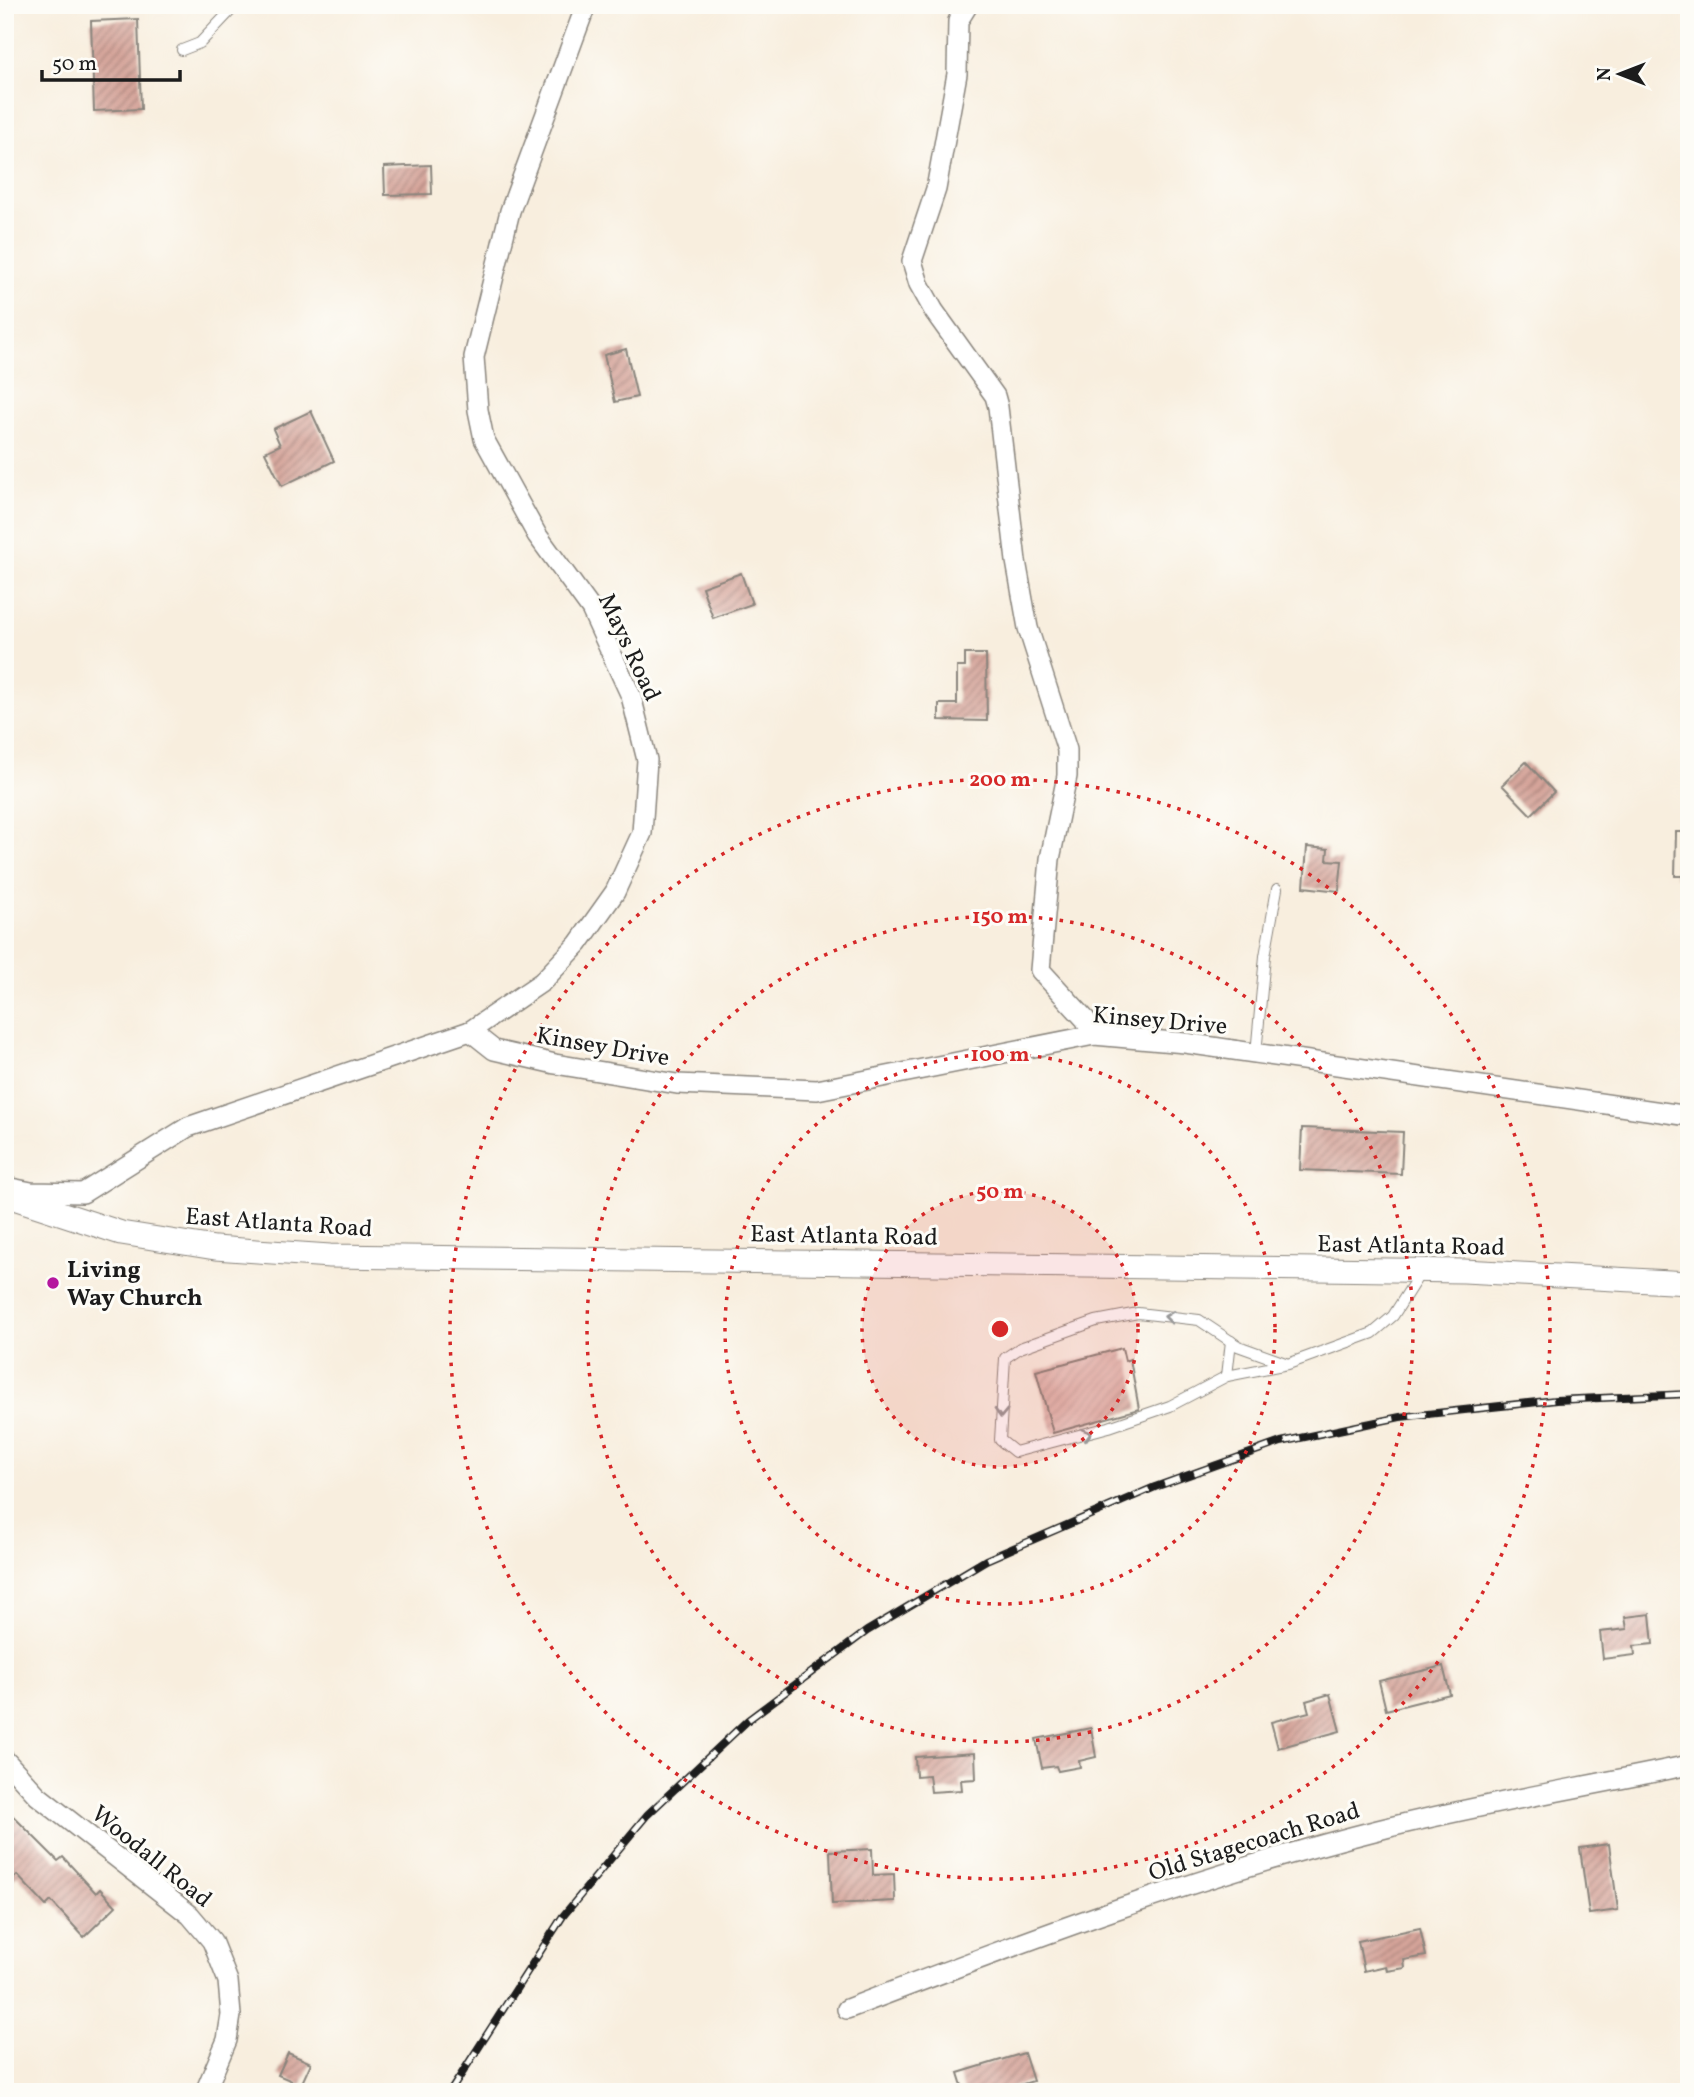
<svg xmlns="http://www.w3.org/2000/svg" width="1694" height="2097" viewBox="0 0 1694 2097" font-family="Vollkorn,serif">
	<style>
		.building { fill: url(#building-hatch) }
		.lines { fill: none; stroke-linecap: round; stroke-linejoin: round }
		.service-casing { stroke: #8a857d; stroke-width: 12 }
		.minor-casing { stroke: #8a857d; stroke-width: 22 }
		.tertiary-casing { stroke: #8a857d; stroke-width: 25 }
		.service { stroke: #fff; stroke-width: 10 }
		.minor { stroke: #fff; stroke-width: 19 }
		.tertiary { stroke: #fff; stroke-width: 23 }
		.rail-casing { stroke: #1c1c1c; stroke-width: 8 }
		.rail { stroke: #fdfcf7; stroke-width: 5; stroke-dasharray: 16; stroke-linecap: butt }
		.oneway { stroke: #999 }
		.ring { fill: none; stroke: #d62828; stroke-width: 3.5; stroke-dasharray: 3.5 7 }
		.poi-dot { fill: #b5179e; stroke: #fdfcf7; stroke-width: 2.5 }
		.labels { text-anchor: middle; stroke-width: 6; stroke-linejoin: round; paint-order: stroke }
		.street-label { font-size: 24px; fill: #1c1c1c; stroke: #fdfcf7 }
		.poi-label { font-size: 24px; font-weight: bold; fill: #1c1c1c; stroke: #fdfcf7; text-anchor: start }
		.centre { fill: #d62828; stroke: #fdfcf7; stroke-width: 3.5 }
		.ring-label { font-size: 21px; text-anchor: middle; font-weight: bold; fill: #d62828; stroke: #fdfcf7; stroke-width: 6; stroke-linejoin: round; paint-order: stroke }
	</style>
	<defs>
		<pattern id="building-hatch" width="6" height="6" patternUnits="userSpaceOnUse" patternTransform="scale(1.75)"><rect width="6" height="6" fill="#d5a49a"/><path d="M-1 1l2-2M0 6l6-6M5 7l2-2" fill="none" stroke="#ac857d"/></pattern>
	</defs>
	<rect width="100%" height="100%" fill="#fdfcf7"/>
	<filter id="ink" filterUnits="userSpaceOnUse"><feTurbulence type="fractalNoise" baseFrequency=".0143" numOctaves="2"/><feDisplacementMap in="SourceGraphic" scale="14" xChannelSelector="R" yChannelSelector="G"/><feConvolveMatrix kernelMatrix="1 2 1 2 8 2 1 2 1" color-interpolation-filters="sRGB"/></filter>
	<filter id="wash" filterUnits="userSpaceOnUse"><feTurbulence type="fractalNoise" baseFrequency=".00686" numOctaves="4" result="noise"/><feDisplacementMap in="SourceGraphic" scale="28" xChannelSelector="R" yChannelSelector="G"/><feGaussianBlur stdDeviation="1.57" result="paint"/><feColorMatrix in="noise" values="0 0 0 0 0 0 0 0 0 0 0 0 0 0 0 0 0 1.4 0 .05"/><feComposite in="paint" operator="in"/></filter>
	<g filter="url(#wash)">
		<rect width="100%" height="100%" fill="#f8eede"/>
		<g id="blocks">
			<g class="building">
				<polygon points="138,19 141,109 94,111 91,21"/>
				<polygon points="431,165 432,194 385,195 384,167"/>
				<polygon points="626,349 637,397 615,402 604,355"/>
				<polygon points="311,411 334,461 282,486 265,452 280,445 273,429"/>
				<polygon points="741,573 752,604 713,618 702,587"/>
				<polygon points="965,654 986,654 987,721 939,720 939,704 957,704 957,667 965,667"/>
				<polygon points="1526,762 1554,792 1531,815 1502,785"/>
				<polygon points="1676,832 1689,832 1689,876 1675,876"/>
				<polygon points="1307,847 1328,849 1327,860 1342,861 1339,891 1304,887"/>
				<polygon points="1302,1128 1403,1132 1401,1174 1300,1170"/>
				<polygon points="1122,1348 1125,1361 1130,1359 1139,1409 1053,1433 1036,1371"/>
				<polygon points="1650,1614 1653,1644 1634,1646 1635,1655 1603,1659 1600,1632 1627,1629 1625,1617"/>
				<polygon points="1443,1666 1450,1694 1386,1710 1379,1681"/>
				<polygon points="1330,1694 1340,1731 1278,1748 1271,1722 1309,1712 1306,1701"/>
				<polygon points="1091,1728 1096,1757 1079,1761 1080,1767 1058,1771 1056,1766 1042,1768 1036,1739"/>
				<polygon points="975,1753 976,1779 961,1780 962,1790 931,1792 929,1775 916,1776 915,1757"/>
				<polygon points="5,1808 58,1861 63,1857 96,1893 100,1889 116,1906 84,1937 51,1901 46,1906 17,1875 12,1880 5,1873"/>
				<polygon points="1609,1844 1618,1910 1589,1914 1580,1848"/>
				<polygon points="872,1849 873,1875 894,1874 895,1901 832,1904 830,1851"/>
				<polygon points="1420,1928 1426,1956 1404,1960 1405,1968 1387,1971 1386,1966 1364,1971 1358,1941"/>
				<polygon points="288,2053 311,2063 301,2085 278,2075"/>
				<polygon points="1024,2053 1033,2081 997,2092 964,2092 958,2073"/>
			</g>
		</g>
	</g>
	<g filter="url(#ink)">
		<use href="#blocks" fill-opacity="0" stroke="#8a857d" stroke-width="2"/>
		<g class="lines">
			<defs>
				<g id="service">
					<polyline points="182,50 200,43 236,5"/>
					<polyline points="1256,1054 1265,956 1277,889"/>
					<polyline points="1288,1364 1238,1346 1199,1320 1138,1313 1096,1321 1020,1348 1005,1358 1000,1440 1015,1452 1109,1427 1170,1406 1227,1376 1288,1364 1373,1333 1393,1316 1422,1270"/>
					<polyline points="1227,1376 1231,1341"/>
				</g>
				<g id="minor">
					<polyline points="968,5 958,21 957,74 936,189 912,261 919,284 934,311 995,396 998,407 1016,561 1028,628 1067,750 1067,776 1050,859 1040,970 1085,1019 1094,1035"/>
					<polyline points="470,1031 494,1050 555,1064 677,1084 817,1090 1094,1035 1185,1043 1689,1116"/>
					<polyline points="6,1187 31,1192 83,1193 188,1127 470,1031 542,982 578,944 615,892 642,833 647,760 631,696 591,609 537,535 484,439 478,410 474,357 510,211 586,5"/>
					<polyline points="5,1760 38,1796 190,1915 212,1941 228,1981 231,2015 227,2040 205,2092"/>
					<path d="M847 2009C1022 1942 1196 1876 1378 1830 1480 1804 1586 1787 1689 1765"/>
				</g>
				<polyline id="tertiary" points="5,1195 121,1233 215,1248 330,1256 1464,1271 1689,1283"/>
			</defs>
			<use href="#service" class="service-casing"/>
			<use href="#minor" class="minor-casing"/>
			<use href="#tertiary" class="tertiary-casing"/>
			<use href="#service" class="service"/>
			<use href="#minor" class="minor"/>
			<use href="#tertiary" class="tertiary"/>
			<defs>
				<polyline id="rail" points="450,2092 563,1916 647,1815 748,1720 867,1631 986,1560 1155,1487 1281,1442 1400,1417 1556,1400 1689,1394"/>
			</defs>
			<use href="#rail" class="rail-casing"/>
			<use href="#rail" class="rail"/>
		</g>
		<defs><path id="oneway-chevron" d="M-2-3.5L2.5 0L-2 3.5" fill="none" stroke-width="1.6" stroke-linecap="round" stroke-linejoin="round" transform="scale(1.75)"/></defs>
		<g class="oneway">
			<use href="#oneway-chevron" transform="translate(1169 1317) rotate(-173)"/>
			<use href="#oneway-chevron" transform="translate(1001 1413) rotate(92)"/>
			<use href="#oneway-chevron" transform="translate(1087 1434) rotate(-17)"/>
		</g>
	</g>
	<circle cx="1000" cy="1329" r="138" fill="#d62828" fill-opacity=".12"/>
	<g class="ring">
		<circle cx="1000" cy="1329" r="138"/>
		<circle cx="1000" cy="1329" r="275"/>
		<circle cx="1000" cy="1329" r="413"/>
		<circle cx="1000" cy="1329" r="550"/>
	</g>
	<circle class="poi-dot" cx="53" cy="1283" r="7"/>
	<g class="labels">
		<g class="street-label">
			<text transform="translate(630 647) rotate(65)" y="8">Mays Road</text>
			<text transform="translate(1160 1020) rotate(5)" y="8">Kinsey Drive</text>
			<text transform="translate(603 1046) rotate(10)" y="8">Kinsey Drive</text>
			<text transform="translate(279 1222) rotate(4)" y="8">East Atlanta Road</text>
			<text transform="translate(844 1235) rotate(1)" y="8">East Atlanta Road</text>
			<text transform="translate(1411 1245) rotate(1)" y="8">East Atlanta Road</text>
			<text transform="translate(1254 1841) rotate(-17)" y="8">Old Stagecoach Road</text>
			<text transform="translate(152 1856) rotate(39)" y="8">Woodall Road</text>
		</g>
		<g class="poi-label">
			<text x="67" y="1277">Living<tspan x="67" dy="28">Way Church</tspan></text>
		</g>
	</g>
	<circle cx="1000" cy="1329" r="10" class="centre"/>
	<g class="ring-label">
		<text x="1000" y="786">200 m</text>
		<text x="1000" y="923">150 m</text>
		<text x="1000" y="1061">100 m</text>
		<text x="1000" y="1198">50 m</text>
	</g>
	<rect width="1694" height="2097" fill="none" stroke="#fdfcf7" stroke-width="28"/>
	<g transform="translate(1620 74) rotate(270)" stroke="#fdfcf7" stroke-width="5" paint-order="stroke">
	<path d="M0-5L12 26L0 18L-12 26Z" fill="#1c1c1c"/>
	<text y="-10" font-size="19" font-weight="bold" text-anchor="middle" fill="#1c1c1c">N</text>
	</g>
	<path d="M42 70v10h138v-10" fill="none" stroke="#1c1c1c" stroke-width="3.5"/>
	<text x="52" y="70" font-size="21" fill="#1c1c1c" stroke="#fdfcf7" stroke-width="5" paint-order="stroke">50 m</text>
</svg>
